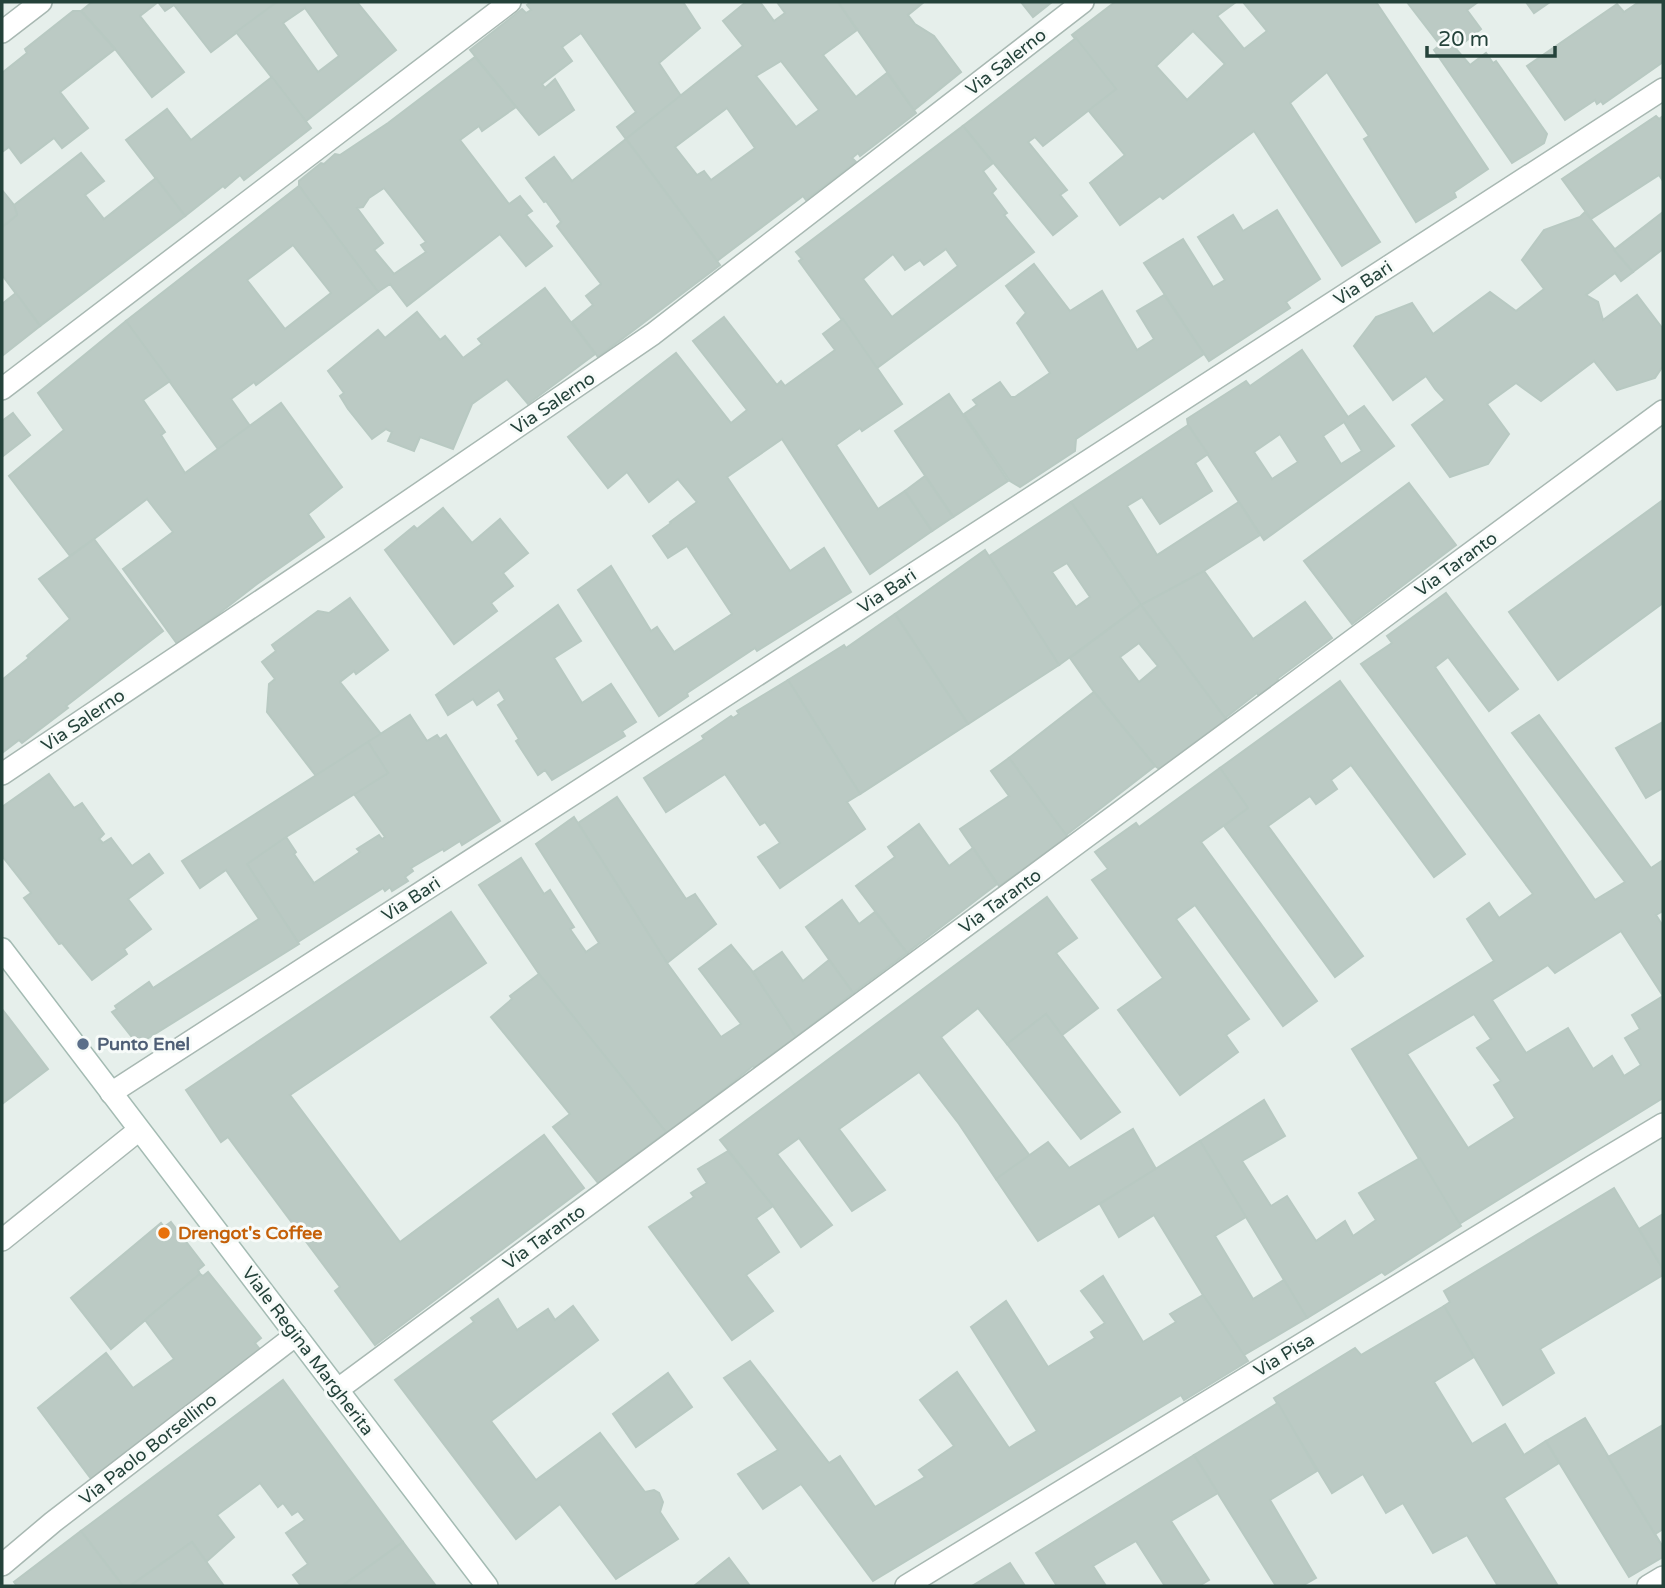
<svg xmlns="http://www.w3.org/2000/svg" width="1665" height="1588" viewBox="0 0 1665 1588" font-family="'Varela Round',sans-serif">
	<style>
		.building { fill: #bbcac4; stroke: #b8c9c2; stroke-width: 2; fill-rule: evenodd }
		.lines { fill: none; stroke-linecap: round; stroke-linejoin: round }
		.street-casing { stroke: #a8b8b2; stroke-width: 24 }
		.secondary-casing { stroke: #a4bbb3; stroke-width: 24 }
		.street { stroke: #fff; stroke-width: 21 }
		.secondary { stroke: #fff; stroke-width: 21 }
		.service-dot { fill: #5c6f8a; stroke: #f7fbf9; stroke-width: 2.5 }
		.food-dot { fill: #e8710a; stroke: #f7fbf9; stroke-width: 2.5 }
		.labels { text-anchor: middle; stroke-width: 6; stroke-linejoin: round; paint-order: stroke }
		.street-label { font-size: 18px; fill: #24423a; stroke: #f7fbf9 }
		.service-label { font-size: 18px; font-weight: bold; fill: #4e5e75; stroke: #f7fbf9; text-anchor: start }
		.food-label { font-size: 18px; font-weight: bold; fill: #c56008; stroke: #f7fbf9; text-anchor: start }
	</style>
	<rect width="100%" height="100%" fill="#e6efeb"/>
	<g class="building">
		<polygon points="92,2 158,2 140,16 184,72 152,97 115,49 81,11"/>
		<polygon points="158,2 277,2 211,52 174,5 165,11"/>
		<path d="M277 2H357L396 50 306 121 236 32ZM305 8 339 56 318 72 283 23Z"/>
		<polygon points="531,2 683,2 700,28 659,63 681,96 626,139 617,127 636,112 581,33 562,47 572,61 542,84 545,88 555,79 574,110 539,135 470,50 522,9 526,13 531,10 527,5"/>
		<path d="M746 2H760L774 21 785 13 777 2H838L857 30 823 55 856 97 887 73 916 113 860 156 858 153 852 158 856 162 806 200 803 196 717 261 626 139 743 46 723 21ZM781 61 819 110 796 127 756 76ZM727 108 755 148 711 180 704 171 697 175 675 147Z"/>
		<polygon points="838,2 924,2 908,15 915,24 934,36 961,72 914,110"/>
		<polygon points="1021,2 1052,2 1033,17"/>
		<path d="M1115 2H1236L1217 16 1244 49 1267 31 1243 2H1376L1488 169 1454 192 1456 197 1416 222 1364 139 1369 136 1327 72 1290 103 1380 242 1342 266 1254 131 1163 199 1160 196 1120 225 1090 183 1125 155 1088 110 1116 89 1072 35ZM1193 31 1225 64 1187 100 1156 66Z"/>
		<polygon points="1407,2 1478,2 1467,10 1481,29 1456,49 1470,65 1486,53 1493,63 1496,61 1547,134 1544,143 1512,163 1434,50 1440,45"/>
		<polygon points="1526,2 1550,2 1534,13"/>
		<polygon points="1639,2 1663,2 1663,62 1603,104 1601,101 1597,104 1595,100 1565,120 1527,66 1617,4 1624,12"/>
		<polygon points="73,11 81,11 115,49 60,92 88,128 62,148 54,138 21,163 9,147 2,152 2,73 27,53 25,49"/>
		<polygon points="1076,38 1116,89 1043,146 1035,137 1028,142 1067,190 1060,195 1077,216 1053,235 963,126"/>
		<path d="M475 57 516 107 482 131 479 126 460 140 509 204 520 196 532 211 526 215 552 246 526 266 500 234 407 306 390 284 378 292 299 186V181L321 163 324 164 335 154 340 155 388 123ZM384 188 426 242 421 245 426 252 394 274 374 250 383 243 357 208 363 207 369 198Z"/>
		<polygon points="272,77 311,128 244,180 240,175 225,188 223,186 185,216 126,140 167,109 191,140"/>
		<polygon points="1656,116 1659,119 1663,116 1663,181 1659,175 1591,219 1562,179"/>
		<path d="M963 126 993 163 983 171 996 189 992 193 1007 213 1004 215 1034 252 877 368 799 261 802 259 796 252ZM946 249 958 266 892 317 863 279 893 254 905 270 920 260 924 265Z"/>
		<polygon points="626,139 720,265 598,357 572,322 593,305 586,296 601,284 557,226 561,222 546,201 544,202 526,178 554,157 572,181"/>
		<polygon points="81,153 104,181 85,195 104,219 156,178 185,216 40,326 2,275 2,227 17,215 14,205"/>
		<path d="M299 186 378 292 256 385 254 382 231 399 250 426 218 449 126 321ZM293 245 331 293 285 329 247 280Z"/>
		<polygon points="2,190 14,205 17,215 2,227"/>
		<polygon points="1277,210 1320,279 1286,302 1290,308 1209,361 1144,263 1183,239 1213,287 1225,280 1198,237 1233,215 1243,231"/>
		<polygon points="1585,212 1633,272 1621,281 1615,273 1586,295 1598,302 1603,320 1637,295 1663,329 1663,366 1655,378 1617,390 1594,361 1541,401 1516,383 1487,404 1509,434 1488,464 1450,477 1412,425 1445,400 1435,389 1426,376 1393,400 1354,346 1376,317 1412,303 1433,334 1490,292 1516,311 1544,289 1522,260 1544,230 1580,217"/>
		<polygon points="1663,212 1663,249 1633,272 1614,250"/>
		<polygon points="1034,264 1070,311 1102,291 1137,350 1154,339 1137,311 1164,295 1204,354 1076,439 1075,451 1020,487 1010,481 964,414 977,405 973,400 1000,382 1011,397 1015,397 1050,373 1017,323 1026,313 1006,286"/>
		<polygon points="545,288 595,354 528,404 507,379 472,404 453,449 420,437 414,451 388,441 392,432 386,429 372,439 348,409 340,396 344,393 328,371 378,330 385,338 417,312 440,340 445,336 463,358 482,344 478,339"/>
		<polygon points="16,293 40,326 2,356 2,304"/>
		<polygon points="724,317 777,385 781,381 785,386 835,350 823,334 843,319 902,404 862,431 860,428 836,445 878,509 905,491 932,531 870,574 782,439 727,477 790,571 824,548 851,592 757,651 755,648 687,693 688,696 659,716 578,590 611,566 651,631 657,627 674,652 732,614 687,546 668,558 653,536 671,523 670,522 697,502 678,479 649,502 627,472 608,488 568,437 676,353 731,423 747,410 693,341"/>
		<polygon points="126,321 170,381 143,400 165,432 161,435 185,473 281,403 342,487 308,514 324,537 257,584 178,645 123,569 173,532 147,499 94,539 70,556 9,476 64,430 38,393"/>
		<path d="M1302 350 1348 417 1364 406 1394 446 1264 540 1188 425 1187 419 1246 381 1250 386ZM1344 422 1362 451 1341 464 1323 436ZM1280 434 1298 462 1272 479 1254 452Z"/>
		<polygon points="949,394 1008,481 953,517 895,431"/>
		<polygon points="13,413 30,435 3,456 2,421"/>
		<polygon points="1188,425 1208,454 1195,463 1212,491 1160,524 1142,497 1127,506 1157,555 1239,502 1260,535 1204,571 1141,605 1071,502"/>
		<polygon points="925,476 953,517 932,531 905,491"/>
		<polygon points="1409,483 1456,545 1352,624 1304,561"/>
		<polygon points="1663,500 1663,603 1558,680 1509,612"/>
		<path d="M1071 502 1141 605 1059 665 989 556ZM1067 563 1090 597 1076 607 1052 572Z"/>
		<polygon points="443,508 472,543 500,519 528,553 503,573 513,586 491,603 497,611 454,644 385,550 414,526 417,529"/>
		<polygon points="94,539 163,631 66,706 68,708 22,743 19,740 2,753 2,680 29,658 27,656 70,619 39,579"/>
		<polygon points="985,550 1059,665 968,724 895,614"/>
		<polygon points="1204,571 1253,639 1305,602 1332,638 1277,679 1279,681 1259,696 1257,693 1225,718 1141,605"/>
		<path d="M1446 593 1518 689 1489 711 1448 657 1435 667 1595 900 1625 882 1512 733 1539 715 1651 868 1663 860V911L1656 915 1663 926V1098L1459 1224 1352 1049 1494 961 1467 919 1489 903 1499 918 1533 894 1361 664 1392 643 1387 636ZM1621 931 1663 996 1632 1015 1640 1029 1625 1038 1641 1065 1624 1076 1612 1056 1593 1069 1568 1028 1526 1053 1492 1000 1548 965 1555 973ZM1474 1014 1491 1039 1477 1048 1501 1081 1494 1085 1515 1118 1468 1148 1407 1054Z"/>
		<polygon points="350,598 388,650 356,674 354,671 340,682 381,734 316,776 267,712 269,684 275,679 262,662 276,651 272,645 318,611 329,613"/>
		<polygon points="558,605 581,641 554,658 582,703 611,684 636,722 622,731 625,736 552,780 545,770 538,775 516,741 519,739 498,705 505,700 499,690 477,705 473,699 448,715 436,695"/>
		<path d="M1141 605 1228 722 1164 772 1155 766 1094 692 1070 658ZM1139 643 1158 666 1139 682 1120 657Z"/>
		<polygon points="895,614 968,724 860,794 788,680 844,645 846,648"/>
		<polygon points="788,680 860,794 847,802 865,829 780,888 758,857 780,843 765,822 760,825 725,774 666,812 644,778 704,739 702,736 731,716 733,718 739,714 737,711"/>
		<polygon points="1340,681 1465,854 1434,877 1351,765 1331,780 1337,789 1316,804 1310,796 1268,826 1363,956 1335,977 1224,826 1248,808 1220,768"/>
		<polygon points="1094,692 1155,766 1066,835 1009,758"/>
		<polygon points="410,715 427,741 437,735 440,739 446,735 500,821 462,845 460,841 444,851 443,849 411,868 413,871 405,877 408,881 392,891 390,887 385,891 383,888 298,942 247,864 286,837 296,852 294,854 314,883 360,852 357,849 379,835 382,839 385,837 354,794 388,773 368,742"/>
		<polygon points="1663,722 1663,788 1646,798 1616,748"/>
		<polygon points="368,742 388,773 286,837 247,864 299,944 142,1042 140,1038 135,1041 112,1012 117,1009 115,1006 149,982 153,988 259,919 226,870 200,888 182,861"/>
		<polygon points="1009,758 1069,839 999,886 960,829 1009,796 991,771"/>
		<polygon points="1220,768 1248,808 1201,842 1317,1001 1283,1026 1195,905 1176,919 1249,1019 1226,1035 1238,1052 1180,1095 1118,1010 1163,978 1092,880 1108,869 1095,852 1136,823 1139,827"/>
		<polygon points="49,774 74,808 82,803 104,834 99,839 103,843 111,838 132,866 149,854 163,873 128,899 151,929 124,949 127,954 92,980 62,943 59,944 24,898 31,893 2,856 2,807"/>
		<polygon points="617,797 686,899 695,894 716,924 667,963 578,823"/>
		<polygon points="574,817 667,963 721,1037 741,1024 699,969 731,945 753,972 796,1037 755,1068 753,1066 708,1102 712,1107 670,1137 539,974 479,885 521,858 544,894 550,890 574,927 570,929 586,952 599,943 536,844"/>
		<polygon points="919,824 949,866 973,848 997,884 907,953 856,886 895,857 888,847"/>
		<polygon points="1047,897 1077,938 1056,953 1098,1008 1062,1035 1046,1014 1007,1044 978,1008 941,1037 1030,1156 996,1179 959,1124 919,1072 839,1129 885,1190 852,1211 799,1138 777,1154 832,1225 801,1247 773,1206 720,1140"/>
		<polygon points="842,900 859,924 875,912 907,953 853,993 806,927"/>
		<polygon points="451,912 486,963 290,1095 400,1242 544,1135 584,1188 375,1345 335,1291 340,1287 228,1137 221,1142 186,1090"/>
		<polygon points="782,952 803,981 829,960 853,993 796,1037 753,972"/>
		<polygon points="539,974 666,1132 599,1184 553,1127 570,1114 491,1017 512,999 510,996"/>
		<polygon points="2,1009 48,1069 2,1104"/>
		<polygon points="1046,1014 1120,1112 1081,1139 1007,1044"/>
		<polygon points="1264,1100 1285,1136 1242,1161 1271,1206 1287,1196 1316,1241 1345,1221 1353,1236 1376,1220 1359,1193 1420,1158 1461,1226 1385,1275 1382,1272 1307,1318 1200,1141"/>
		<polygon points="1133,1129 1156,1169 1038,1241 996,1179 1048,1142 1069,1168"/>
		<polygon points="1200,1141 1246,1217 1215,1236 1253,1299 1284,1280 1307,1318 1244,1355 1203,1295 1154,1215 1119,1237 1100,1204"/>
		<polygon points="728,1151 773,1206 756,1218 779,1252 746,1275 773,1311 732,1340 649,1227 694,1197 691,1193 707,1183 698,1169"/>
		<polygon points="1614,1188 1663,1269 1663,1275 1540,1349 1554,1373 1503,1405 1444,1306 1450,1302 1444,1291"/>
		<polygon points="1663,1214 1663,1269 1639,1229"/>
		<polygon points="171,1222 204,1265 198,1270 200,1274 111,1349 71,1298 161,1223 164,1227"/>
		<polygon points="208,1272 261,1338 255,1343 262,1352 92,1480 38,1408 106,1353 133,1388 174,1359 145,1320 200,1274 203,1276"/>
		<polygon points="1103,1276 1143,1342 1176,1322 1170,1314 1203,1295 1248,1361 1184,1400 1181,1395 873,1581 801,1484 763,1509 738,1474 778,1450 724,1378 750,1361 829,1463 840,1456 875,1507 925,1477 919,1470 954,1446 920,1400 957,1372 1009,1448 1037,1431 971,1327 1006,1301 1048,1367 1095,1338 1091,1332 1105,1323 1081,1291"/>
		<polygon points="498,1299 517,1330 548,1309 555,1320 573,1306 598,1340 491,1421 536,1480 600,1433 645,1492 654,1490 659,1493 663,1502 660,1512 678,1539 616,1579 560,1504 516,1539 395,1380 474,1322 471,1318"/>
		<polygon points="1444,1306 1474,1357 1434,1382 1472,1444 1505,1424 1524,1455 1546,1441 1559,1463 1504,1498 1558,1586 1498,1586 1467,1535 1433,1553 1403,1503 1386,1513 1363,1474 1332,1493 1274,1398 1355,1348 1361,1355"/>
		<polygon points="668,1373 692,1407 636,1447 613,1414"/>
		<polygon points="283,1380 403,1542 342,1586 301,1586 293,1575 308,1564 286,1533 305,1520 298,1511 292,1515 283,1503 278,1507 260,1483 217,1515 234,1537 206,1562 192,1542 130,1586 123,1586 81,1531"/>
		<polygon points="1278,1403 1317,1471 1270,1500 1316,1578 1302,1586 1276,1586 1194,1455"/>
		<polygon points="1585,1418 1663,1547 1663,1557 1629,1577 1546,1441"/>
		<polygon points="1663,1425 1663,1529 1655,1534 1608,1457"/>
		<polygon points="1194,1455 1218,1493 1171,1521 1209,1580 1199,1586 1165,1586 1136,1541 1093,1566 1106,1586 1057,1586 1036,1553"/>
		<polygon points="81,1531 123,1586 17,1586 14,1582"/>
		<polygon points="192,1542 224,1586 130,1586"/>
		<polygon points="403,1542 436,1586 342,1586"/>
		<polygon points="729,1558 750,1586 694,1586"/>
		<polygon points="1010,1563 1025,1586 972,1586"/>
	</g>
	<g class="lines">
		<defs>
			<g id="street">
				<polyline points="2,32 41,2"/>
				<polyline points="2,389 510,2"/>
				<polyline points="2,774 350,541 653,334 1083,2"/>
				<polyline points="111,1093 1663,89"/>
				<polyline points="2,1240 139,1130"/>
				<polyline points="337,1390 1663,411"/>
				<polyline points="2,1565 53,1522 296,1335"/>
				<polyline points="906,1586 1593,1166 1663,1124"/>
				<polyline points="1648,1586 1663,1577"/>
			</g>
			<polyline id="secondary" points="2,949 487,1586"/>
		</defs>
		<use href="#street" class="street-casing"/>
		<use href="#secondary" class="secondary-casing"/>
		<use href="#street" class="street"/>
		<use href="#secondary" class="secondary"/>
	</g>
	<circle class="service-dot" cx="83" cy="1044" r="7"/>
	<circle class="food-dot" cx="164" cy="1233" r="7"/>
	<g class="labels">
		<g class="street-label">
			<text transform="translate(1006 62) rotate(-38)" y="6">Via Salerno</text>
			<text transform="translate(1363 283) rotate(-33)" y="6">Via Bari</text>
			<text transform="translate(553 403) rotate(-34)" y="6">Via Salerno</text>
			<text transform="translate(1456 564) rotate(-36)" y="6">Via Taranto</text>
			<text transform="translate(887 591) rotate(-33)" y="6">Via Bari</text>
			<text transform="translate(83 720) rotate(-34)" y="6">Via Salerno</text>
			<text transform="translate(411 899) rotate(-33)" y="6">Via Bari</text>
			<text transform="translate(1000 901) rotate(-36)" y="6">Via Taranto</text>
			<text transform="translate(544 1237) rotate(-36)" y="6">Via Taranto</text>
			<text transform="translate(308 1351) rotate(53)" y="6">Viale Regina Margherita</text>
			<text transform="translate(1284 1355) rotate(-31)" y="6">Via Pisa</text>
			<text transform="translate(148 1449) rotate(-38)" y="6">Via Paolo Borsellino</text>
		</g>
		<g class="service-label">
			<text x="97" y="1050">Punto Enel</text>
		</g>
		<g class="food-label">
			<text x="178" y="1239">Drengot's Coffee</text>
		</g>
	</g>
	<rect width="1665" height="1588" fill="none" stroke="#24423a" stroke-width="7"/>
	<path d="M1427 46v10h128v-10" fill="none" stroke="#24423a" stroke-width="3.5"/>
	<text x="1438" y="46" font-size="21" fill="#24423a" stroke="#f7fbf9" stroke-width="5" paint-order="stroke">20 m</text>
</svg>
